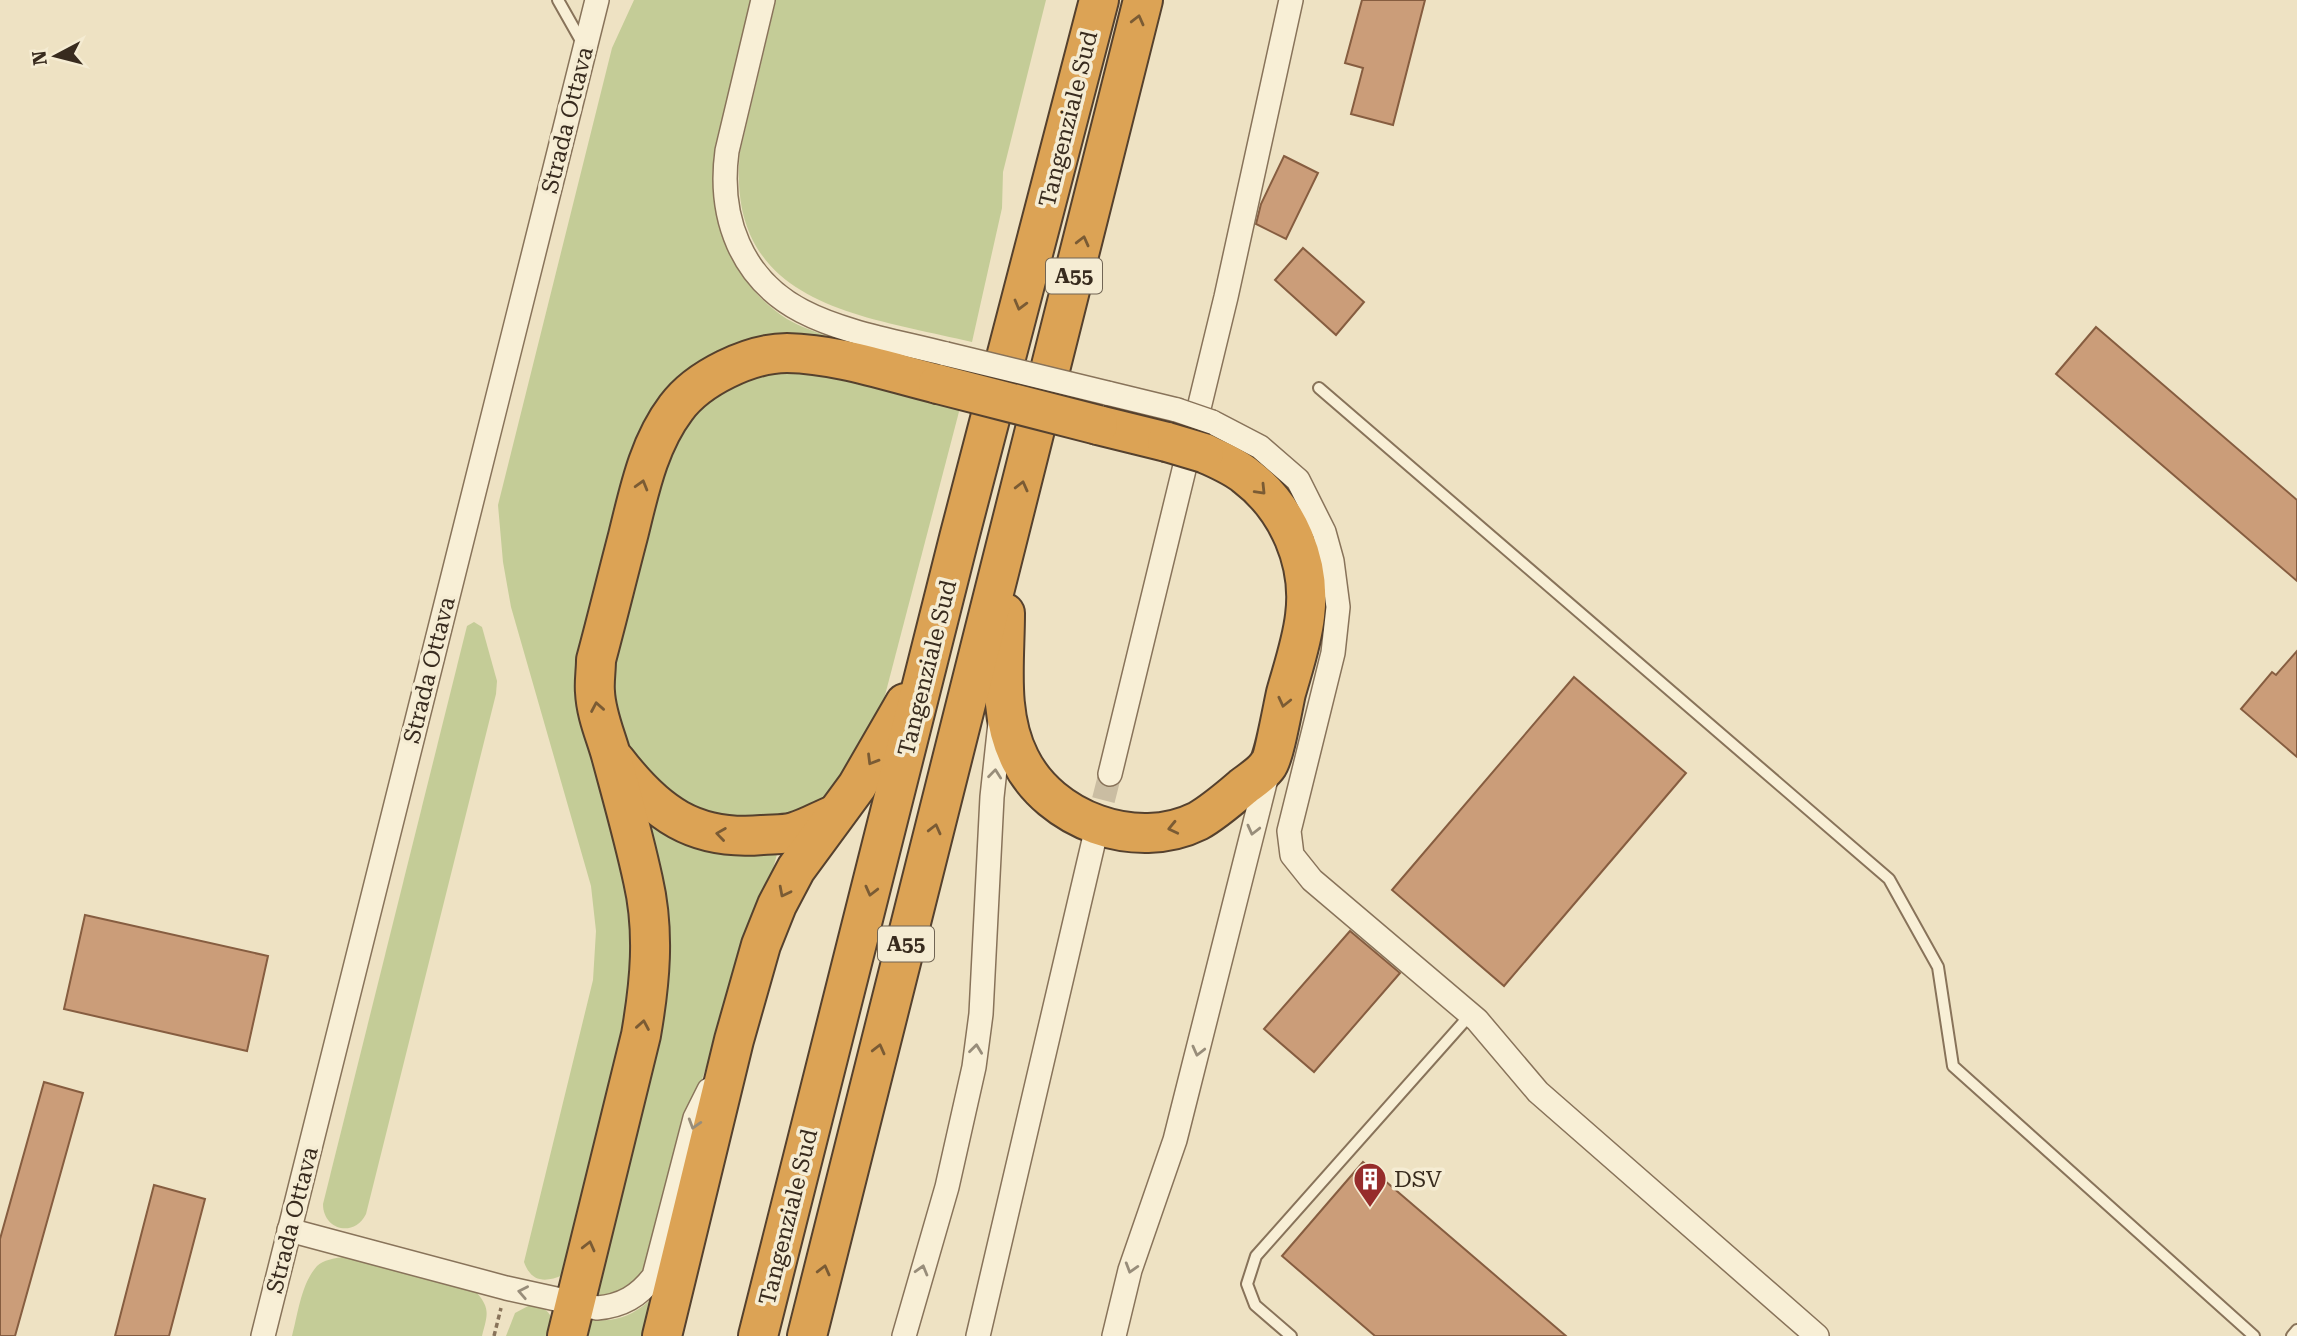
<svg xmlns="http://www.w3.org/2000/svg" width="2297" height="1336" viewBox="0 0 2297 1336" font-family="'Roboto Serif',serif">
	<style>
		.green { fill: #c4cc97 }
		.building { fill: #cb9d79; stroke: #865d40; stroke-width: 2 }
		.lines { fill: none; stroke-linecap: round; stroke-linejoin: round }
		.minor-tunnel { stroke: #cabda2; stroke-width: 23; stroke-dasharray: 23 11; stroke-linecap: butt }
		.service-casing { stroke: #88735a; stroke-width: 14 }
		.minor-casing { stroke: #88735a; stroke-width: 26 }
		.motorway-casing { stroke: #55412e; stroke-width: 42 }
		.path { stroke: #88735a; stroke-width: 3.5; stroke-dasharray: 5 3.5; stroke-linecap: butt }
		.service { stroke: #f8efd6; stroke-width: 10 }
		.minor { stroke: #f8efd6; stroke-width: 23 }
		.motorway { stroke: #dca355; stroke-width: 38 }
		.minor-bridge-casing { stroke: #88735a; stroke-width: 26; stroke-linecap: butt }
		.motorway-bridge-casing { stroke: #55412e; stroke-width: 42; stroke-linecap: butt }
		.minor-bridge { stroke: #f8efd6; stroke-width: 23 }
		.motorway-bridge { stroke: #dca355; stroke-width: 38 }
		.oneway { stroke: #7a5b34 }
		.oneway2 { stroke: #988d7a }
		.labels { text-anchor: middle; stroke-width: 7; stroke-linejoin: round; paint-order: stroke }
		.shield { fill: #f5ecd3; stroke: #716554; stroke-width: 2 }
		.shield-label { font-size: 21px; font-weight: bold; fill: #382b1e }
		.street-label { font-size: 23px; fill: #382b1e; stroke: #f5ecd3 }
		.poi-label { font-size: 23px; fill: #382b1e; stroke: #f5ecd3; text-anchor: start }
	</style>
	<rect width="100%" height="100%" fill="#eee2c3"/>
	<g class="green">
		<path d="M634 0H751C742 37 733 73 725 110 720 128 713 148 713 167 711 226 736 287 787 319 800 327 817 332 832 338L831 343 706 365 584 655 636 907 637 980 563 1275C545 1283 531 1282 524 1262L593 980 596 931 591 886 511 607 503 562 498 505 612 48Z"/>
		<path d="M776 0H1046L1003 172 1002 208 972 342C859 315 725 305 740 152Z"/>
		<polygon points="785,366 961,404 877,726 825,802 790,820 699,816 633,763 605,680 660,458 704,398 720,387"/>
		<path d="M474 622 482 627 497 681 496 694 366 1214C354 1238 323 1230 323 1204L467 626Z"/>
		<path d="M634 806 779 847 768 887 690 1114 644 1275C625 1290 613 1299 588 1294L654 1036Z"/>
		<path d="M343 1257 477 1293C491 1309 487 1316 482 1336H292C298 1314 301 1284 317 1266 323 1260 335 1258 343 1257Z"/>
		<path d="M649 1301 652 1302 646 1336H580L585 1318C609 1324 630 1318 649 1301Z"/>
		<path d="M530 1305C550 1307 554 1317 553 1336H506L515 1313Z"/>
	</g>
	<g class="building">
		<polygon points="1362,0 1425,0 1393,125 1351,114 1363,68 1345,63"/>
		<polygon points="1284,156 1318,173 1286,239 1256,224 1261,204"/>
		<polygon points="1303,248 1364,302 1336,335 1275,280"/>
		<polygon points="2096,327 2297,500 2297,581 2056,374"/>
		<polygon points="2297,651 2297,757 2241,709 2272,672 2276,675"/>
		<polygon points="1574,677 1686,773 1504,986 1392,890"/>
		<polygon points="85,915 268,956 247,1051 64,1009"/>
		<polygon points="1350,931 1400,973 1314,1072 1264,1029"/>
		<polygon points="44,1082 83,1093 15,1336 0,1336 0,1239"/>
		<polygon points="1363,1162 1566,1336 1375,1336 1282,1256"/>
		<polygon points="154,1185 205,1199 169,1336 115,1336"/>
	</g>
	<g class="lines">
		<polyline class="minor-tunnel" points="1095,833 1110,774"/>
		<defs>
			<g id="service">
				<polyline points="558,0 584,46"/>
				<polyline points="1319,388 1889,879 1938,967 1953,1066 2254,1336"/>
				<polyline points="1291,1336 1255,1305 1247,1284 1256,1256 1470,1015"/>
				<polyline points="2292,1336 2297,1330"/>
			</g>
			<g id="minor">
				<path d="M763 0 727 151C718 217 741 279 802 311 844 333 900 342 946 354"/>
				<polyline points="1107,393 1177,410"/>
				<polyline points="1212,422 1260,447 1298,480 1324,532 1332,561 1338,607 1333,653 1289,831 1292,855 1312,880 1477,1020 1538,1092 1817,1336"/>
				<polyline points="1110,774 1226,297 1291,0"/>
				<path d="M289 1230 506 1288 597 1308C622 1306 639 1296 654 1276L695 1118 709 1090"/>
				<polyline points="263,1336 597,0"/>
				<polyline points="904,1336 947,1187 974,1067 981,1014 992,797 1000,723"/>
				<polyline points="978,1336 1094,840"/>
				<polyline points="1114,1336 1130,1270 1175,1140 1269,767"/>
			</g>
			<g id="motorway">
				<polyline points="1098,425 1167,442"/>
				<path d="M1005 613C1005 662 997 714 1020 759 1050 820 1136 852 1198 821 1214 812 1230 798 1244 786 1252 780 1263 773 1268 765 1274 758 1283 706 1286 693 1293 668 1302 642 1305 616 1312 563 1288 508 1246 476 1234 466 1219 460 1204 453"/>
				<path d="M616 761C656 813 694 841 762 835 772 834 785 835 794 832 808 828 821 820 834 815"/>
				<path d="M567 1336 641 1035C650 983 655 932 643 880 634 838 622 796 611 755 605 734 596 714 595 692 594 682 596 671 596 660 607 619 617 578 628 536 639 492 648 445 676 408 698 378 750 353 787 353 838 354 889 372 938 384"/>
				<polyline points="662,1336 734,1040 761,945 777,905 796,869 857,786 905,703"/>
				<polyline points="758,1336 959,538 1099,0"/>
				<polyline points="807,1336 1143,0"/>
			</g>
		</defs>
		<use href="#service" class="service-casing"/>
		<use href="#minor" class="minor-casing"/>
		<use href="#motorway" class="motorway-casing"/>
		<polyline class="path" points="494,1336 501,1308"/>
		<use href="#service" class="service"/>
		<use href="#minor" class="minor"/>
		<use href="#motorway" class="motorway"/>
		<defs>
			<g id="minor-bridge">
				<polyline points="946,354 1107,393"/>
				<polyline points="1177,410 1212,422"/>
			</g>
			<g id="motorway-bridge">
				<polyline points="938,384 1098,425"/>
				<polyline points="1167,442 1204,453"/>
			</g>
		</defs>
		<use href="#minor-bridge" class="minor-bridge-casing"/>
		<use href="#motorway-bridge" class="motorway-bridge-casing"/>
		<use href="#minor-bridge" class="minor-bridge"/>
		<use href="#motorway-bridge" class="motorway-bridge"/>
	</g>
	<defs><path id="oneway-chevron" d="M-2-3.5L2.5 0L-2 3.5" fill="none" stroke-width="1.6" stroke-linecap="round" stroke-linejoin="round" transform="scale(1.75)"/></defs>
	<g class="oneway">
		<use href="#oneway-chevron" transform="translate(1138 20) rotate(-76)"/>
		<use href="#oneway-chevron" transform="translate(1083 241) rotate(-76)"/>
		<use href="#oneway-chevron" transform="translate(1020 305) rotate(105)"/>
		<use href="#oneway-chevron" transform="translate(642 485) rotate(-74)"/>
		<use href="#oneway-chevron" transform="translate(1022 486) rotate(-76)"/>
		<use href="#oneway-chevron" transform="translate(1261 490) rotate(46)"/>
		<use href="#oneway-chevron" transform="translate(1284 702) rotate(103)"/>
		<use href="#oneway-chevron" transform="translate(597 707) rotate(-100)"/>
		<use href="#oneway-chevron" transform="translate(872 760) rotate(121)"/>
		<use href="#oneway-chevron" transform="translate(1173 828) rotate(167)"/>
		<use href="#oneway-chevron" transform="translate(935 829) rotate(-76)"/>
		<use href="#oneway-chevron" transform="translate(721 834) rotate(-172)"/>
		<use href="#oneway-chevron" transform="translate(871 891) rotate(104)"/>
		<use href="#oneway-chevron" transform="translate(784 892) rotate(117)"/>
		<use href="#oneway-chevron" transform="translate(643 1025) rotate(-80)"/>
		<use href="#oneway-chevron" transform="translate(879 1049) rotate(-76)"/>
		<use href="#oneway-chevron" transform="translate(589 1246) rotate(-76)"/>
		<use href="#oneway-chevron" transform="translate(824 1270) rotate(-76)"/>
	</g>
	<g class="oneway2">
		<use href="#oneway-chevron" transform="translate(995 774) rotate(-84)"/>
		<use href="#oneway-chevron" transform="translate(1253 830) rotate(104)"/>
		<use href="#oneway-chevron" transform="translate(976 1049) rotate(-83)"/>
		<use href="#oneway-chevron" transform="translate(1198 1051) rotate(104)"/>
		<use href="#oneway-chevron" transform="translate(694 1124) rotate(107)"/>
		<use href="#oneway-chevron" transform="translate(1131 1268) rotate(107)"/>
		<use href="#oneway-chevron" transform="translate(922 1270) rotate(-74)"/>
		<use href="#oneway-chevron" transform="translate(523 1292) rotate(-169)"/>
	</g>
	<defs>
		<symbol id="building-pin" viewBox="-11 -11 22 30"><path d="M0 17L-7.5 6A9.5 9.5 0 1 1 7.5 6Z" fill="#962c2b" stroke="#f5ecd3"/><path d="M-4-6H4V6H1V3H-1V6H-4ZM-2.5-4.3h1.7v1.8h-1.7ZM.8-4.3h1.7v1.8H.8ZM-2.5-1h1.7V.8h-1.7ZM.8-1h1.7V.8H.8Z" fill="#fff"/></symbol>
	</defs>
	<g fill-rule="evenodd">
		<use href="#building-pin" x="1351" y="1160" width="38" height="52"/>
	</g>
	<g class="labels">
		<g class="shield">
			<rect x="1046" y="258.5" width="56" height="35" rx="5"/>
			<rect x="878" y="926.5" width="56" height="35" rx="5"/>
		</g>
		<g class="shield-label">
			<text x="1074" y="283">A55</text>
			<text x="906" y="951">A55</text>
		</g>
		<g class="street-label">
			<text transform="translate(1068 119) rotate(-76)" y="8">Tangenziale Sud</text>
			<text transform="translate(567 120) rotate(-76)" y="8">Strada Ottava</text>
			<text transform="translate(927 668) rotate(-76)" y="8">Tangenziale Sud</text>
			<text transform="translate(429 670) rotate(-76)" y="8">Strada Ottava</text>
			<text transform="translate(788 1217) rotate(-76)" y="8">Tangenziale Sud</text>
			<text transform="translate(292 1220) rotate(-76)" y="8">Strada Ottava</text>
		</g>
		<g class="poi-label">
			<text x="1394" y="1187">DSV</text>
		</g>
	</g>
	<g transform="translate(56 56) rotate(263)" stroke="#f5ecd3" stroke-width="5" paint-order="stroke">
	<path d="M0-5L12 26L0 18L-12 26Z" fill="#382b1e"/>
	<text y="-10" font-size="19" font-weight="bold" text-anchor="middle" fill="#382b1e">N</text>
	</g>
</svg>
